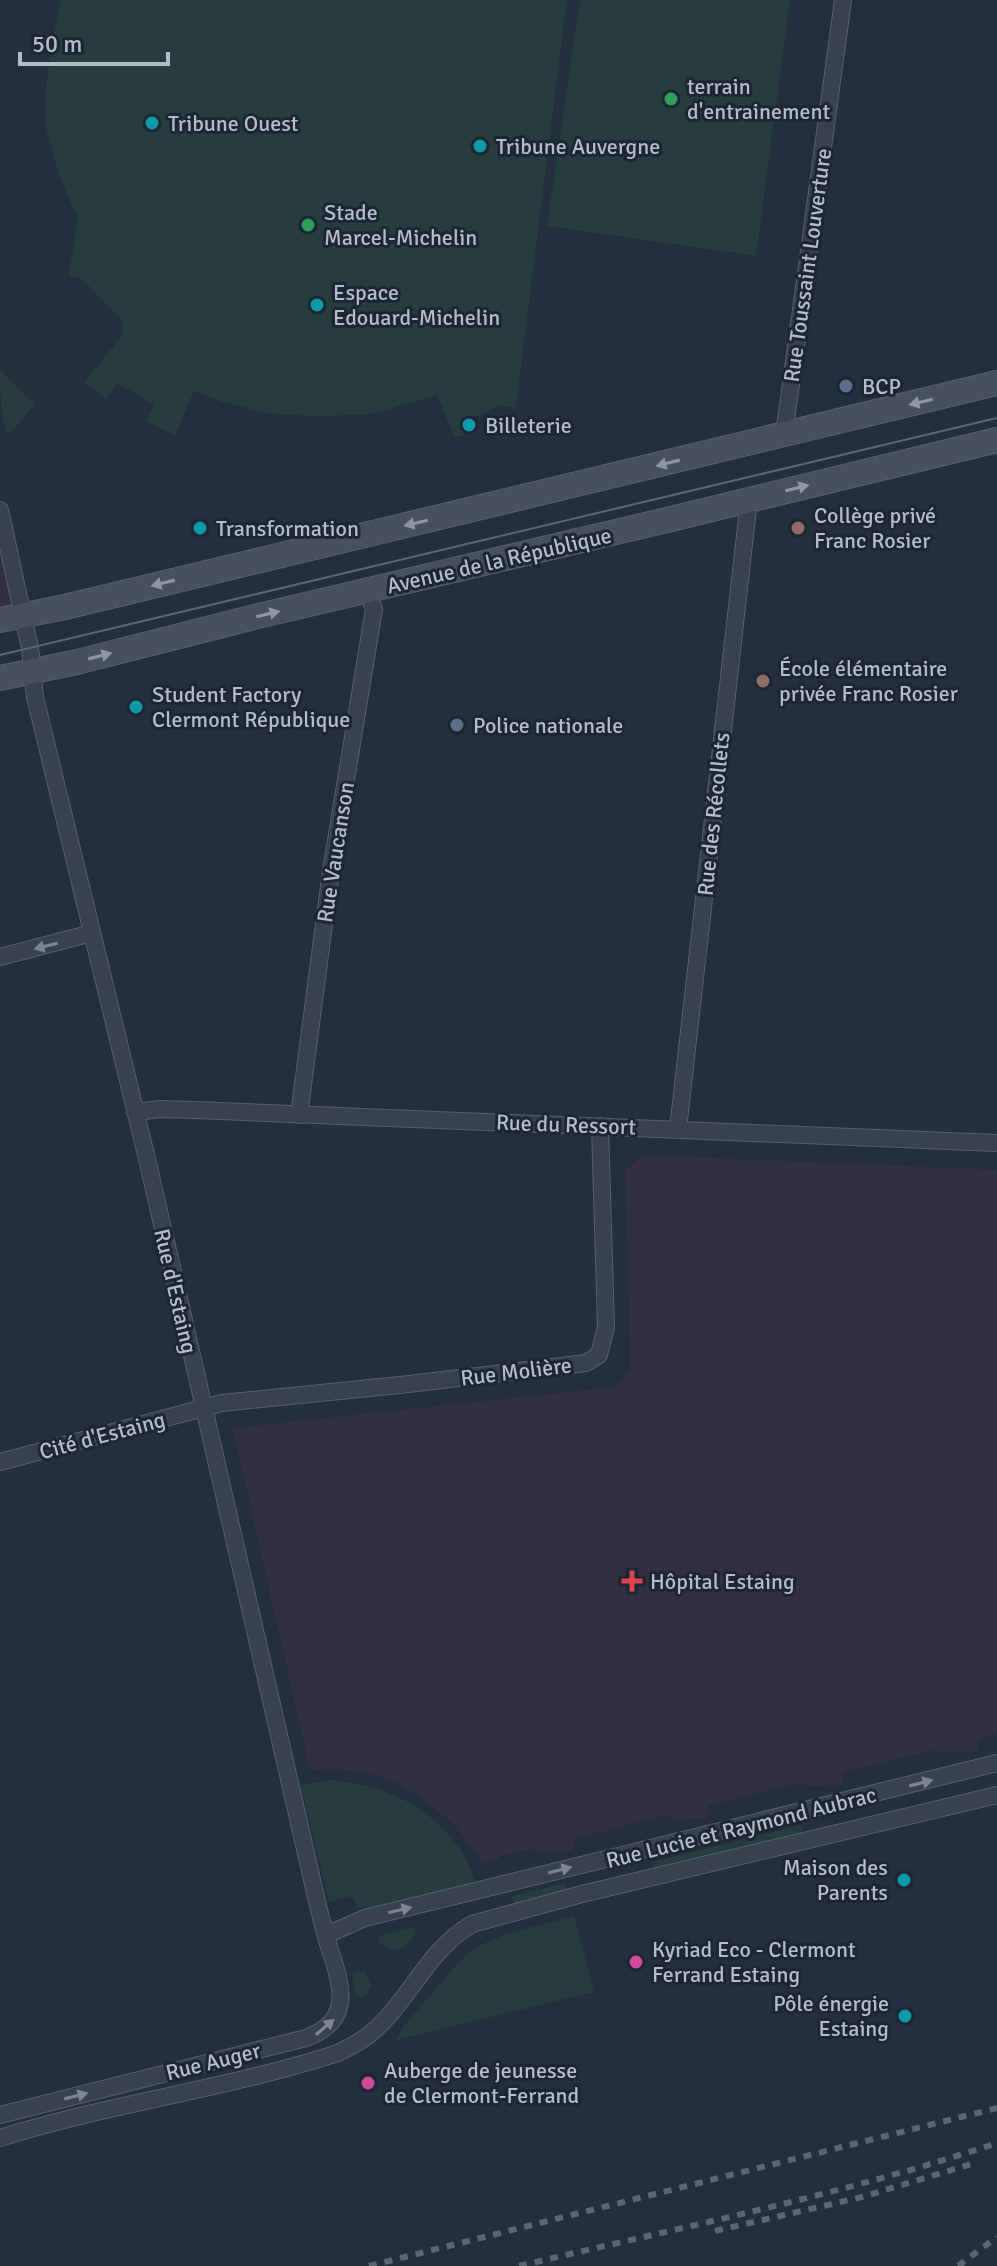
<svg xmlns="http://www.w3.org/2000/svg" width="997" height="2266" viewBox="0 0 997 2266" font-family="Signika,sans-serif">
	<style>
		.medical { fill: #32303f }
		.green { fill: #263c3f }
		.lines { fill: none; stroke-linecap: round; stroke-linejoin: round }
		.minor-casing { stroke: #565f6c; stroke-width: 18 }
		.secondary-casing { stroke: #565f6c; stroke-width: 26 }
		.minor { stroke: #38414e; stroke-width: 16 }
		.secondary { stroke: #465061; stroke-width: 24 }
		.tram { stroke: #5a6575; stroke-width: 2 }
		.rail { stroke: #5a6575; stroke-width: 6; stroke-dasharray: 8 8; stroke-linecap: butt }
		.oneway { fill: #8e96a5 }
		.oneway2 { fill: #7c8592 }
		.leisure-dot { fill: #2e9e5b; stroke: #1d2633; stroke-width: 3 }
		.culture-dot { fill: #0f9aa8; stroke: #1d2633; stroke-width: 3 }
		.service-dot { fill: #5c6f8a; stroke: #1d2633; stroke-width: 3 }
		.education-dot { fill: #8d6e63; stroke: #1d2633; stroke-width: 3 }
		.health-dot { fill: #e0444e; stroke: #1d2633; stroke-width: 3 }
		.hotel-dot { fill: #d1479c; stroke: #1d2633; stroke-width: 3 }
		.labels { text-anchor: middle; stroke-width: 6; stroke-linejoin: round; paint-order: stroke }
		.poi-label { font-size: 22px; fill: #b4bcc9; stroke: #1d2633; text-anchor: start }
		.street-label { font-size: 22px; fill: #b4bcc9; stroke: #1d2633 }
	</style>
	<rect width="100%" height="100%" fill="#242f3e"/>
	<g class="medical">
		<polygon points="0,517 20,605 0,618"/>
		<polygon points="642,1155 997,1170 997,1734 977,1739 978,1752 940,1752 938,1749 843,1772 843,1785 805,1786 803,1782 708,1805 708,1818 670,1819 668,1815 573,1839 573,1851 535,1852 533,1848 499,1856 499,1859 483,1863 453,1823 420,1796 393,1781 375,1775 340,1769 310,1770 233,1428 616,1387 631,1370 625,1171"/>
	</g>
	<g class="green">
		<polygon points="61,0 567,0 516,408 500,405 461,424 465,435 455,438 437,395 383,411 363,415 309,416 265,413 220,401 194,391 175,435 146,421 154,405 117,383 106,399 84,382 123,335 121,319 82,279 69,275 78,218 61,181 46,127 46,90 50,53"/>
		<polygon points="580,0 790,0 756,256 547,226"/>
		<path d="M0 369 35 405 8 435C0 423 0 386 0 369Z"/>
		<path d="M327 1780C384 1783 437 1808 466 1859 471 1868 474 1879 477 1888L367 1914 366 1906 356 1908 355 1899 351 1896 329 1902 301 1786Z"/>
		<polygon points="801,1825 803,1832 654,1868 653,1862"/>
		<polygon points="565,1883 567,1890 514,1903 512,1896"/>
		<polygon points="574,1916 594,1992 396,2040 403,2027 457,1964 475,1948 505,1934"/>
		<polygon points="411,1928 415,1928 416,1933 405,1947 398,1950 390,1949 378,1941 379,1936"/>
		<polygon points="360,1971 365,1972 371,1986 367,1994 361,1998 356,1994 352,1977 354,1972"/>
	</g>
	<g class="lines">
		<defs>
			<g id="minor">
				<polyline points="784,435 843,0"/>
				<path d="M0 510 30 648 35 697 148 1163 319 1910C323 1924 326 1939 331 1953 344 1991 350 2022 306 2038L0 2115"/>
				<polyline points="0,957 92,933"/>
				<polyline points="135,1112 160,1109 196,1110 997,1143"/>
				<polyline points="299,1115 331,871 374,609 367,591"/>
				<polyline points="678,1129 749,500"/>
				<polyline points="0,1462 222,1403 409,1384 586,1363 599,1355 606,1327 600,1126"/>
				<polyline points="326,1935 365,1918 997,1763"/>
				<path d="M0 2138C111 2103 227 2089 338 2053 349 2047 361 2042 370 2034 409 2002 427 1950 472 1924L582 1894 997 1795"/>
			</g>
			<g id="secondary">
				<polyline points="0,620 65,607 997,383"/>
				<polyline points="0,678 77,662 254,617 671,519 997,440"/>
			</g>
		</defs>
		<use href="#minor" class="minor-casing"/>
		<use href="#secondary" class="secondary-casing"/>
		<use href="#minor" class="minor"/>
		<use href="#secondary" class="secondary"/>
		<polyline class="tram" points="0,655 997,418"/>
		<g class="rail">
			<polyline points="715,2231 862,2197 978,2162"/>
			<polyline points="369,2266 997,2108"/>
			<path d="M519 2266C679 2228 841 2195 997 2143"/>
			<polyline points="958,2266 997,2237"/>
		</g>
	</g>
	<defs><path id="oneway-solid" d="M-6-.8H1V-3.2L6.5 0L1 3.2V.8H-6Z" transform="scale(2)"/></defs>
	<g class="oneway">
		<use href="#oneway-solid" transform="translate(921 402) rotate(167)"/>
		<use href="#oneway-solid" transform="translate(668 463) rotate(166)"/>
		<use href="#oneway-solid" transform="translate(797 488) rotate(-14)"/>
		<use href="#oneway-solid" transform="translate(416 523) rotate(167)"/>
		<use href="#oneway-solid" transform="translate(163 583) rotate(166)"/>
		<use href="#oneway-solid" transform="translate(268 614) rotate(-13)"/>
		<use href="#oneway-solid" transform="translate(100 656) rotate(-14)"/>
	</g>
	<g class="oneway2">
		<use href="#oneway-solid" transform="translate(46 946) rotate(166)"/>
		<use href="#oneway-solid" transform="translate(921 1783) rotate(-14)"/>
		<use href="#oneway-solid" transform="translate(560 1870) rotate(-14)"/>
		<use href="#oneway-solid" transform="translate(400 1910) rotate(-13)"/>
		<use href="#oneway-solid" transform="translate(325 2027) rotate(-40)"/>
		<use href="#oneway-solid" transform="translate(76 2096) rotate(-14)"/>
	</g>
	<g class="leisure-dot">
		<circle cx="671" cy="99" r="8"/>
		<circle cx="308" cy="225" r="8"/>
	</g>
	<g class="culture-dot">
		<circle cx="152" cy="123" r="8"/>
		<circle cx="480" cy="146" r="8"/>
		<circle cx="317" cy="305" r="8"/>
		<circle cx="469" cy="425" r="8"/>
		<circle cx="200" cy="528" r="8"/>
		<circle cx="136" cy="707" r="8"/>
		<circle cx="904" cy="1880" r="8"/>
		<circle cx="905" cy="2016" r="8"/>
	</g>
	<g class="service-dot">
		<circle cx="846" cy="386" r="8"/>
		<circle cx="457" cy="725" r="8"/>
	</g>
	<g class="education-dot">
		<circle cx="798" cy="528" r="8"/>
		<circle cx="763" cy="681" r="8"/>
	</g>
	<path class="health-dot" d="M628 1569h8v8h8v8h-8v8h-8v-8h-8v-8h8z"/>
	<g class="hotel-dot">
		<circle cx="636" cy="1962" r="8"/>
		<circle cx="368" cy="2083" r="8"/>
	</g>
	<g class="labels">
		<g class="poi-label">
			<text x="687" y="94">terrain<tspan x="687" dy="25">d'entrainement</tspan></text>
			<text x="168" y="131">Tribune Ouest</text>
			<text x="496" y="154">Tribune Auvergne</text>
			<text x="324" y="220">Stade<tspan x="324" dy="25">Marcel-Michelin</tspan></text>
			<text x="333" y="300">Espace<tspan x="333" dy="25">Edouard-Michelin</tspan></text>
			<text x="862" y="394">BCP</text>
			<text x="485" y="433">Billeterie</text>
			<text x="814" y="523">Collège privé<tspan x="814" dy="25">Franc Rosier</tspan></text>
			<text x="216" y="536">Transformation</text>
			<text x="779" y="676">École élémentaire<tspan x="779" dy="25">privée Franc Rosier</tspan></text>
			<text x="152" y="702">Student Factory<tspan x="152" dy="25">Clermont République</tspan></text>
			<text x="473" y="733">Police nationale</text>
			<text x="650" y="1589">Hôpital Estaing</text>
			<text x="888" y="1875" text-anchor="end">Maison des<tspan x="888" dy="25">Parents</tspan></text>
			<text x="652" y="1957">Kyriad Eco - Clermont<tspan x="652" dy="25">Ferrand Estaing</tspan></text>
			<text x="889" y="2011" text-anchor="end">Pôle énergie<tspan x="889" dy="25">Estaing</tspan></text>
			<text x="384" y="2078">Auberge de jeunesse<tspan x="384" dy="25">de Clermont-Ferrand</tspan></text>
		</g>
		<g class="street-label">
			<text transform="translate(807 265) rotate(-82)" y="8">Rue Toussaint Louverture</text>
			<text transform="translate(499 560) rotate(-13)" y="8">Avenue de la République</text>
			<text transform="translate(713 814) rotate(-84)" y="8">Rue des Récollets</text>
			<text transform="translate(335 852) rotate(-81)" y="8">Rue Vaucanson</text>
			<text transform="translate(566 1124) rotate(2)" y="8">Rue du Ressort</text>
			<text transform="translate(176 1291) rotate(77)" y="8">Rue d'Estaing</text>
			<text transform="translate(516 1371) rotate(-7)" y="8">Rue Molière</text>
			<text transform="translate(102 1435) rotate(-15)" y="8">Cité d'Estaing</text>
			<text transform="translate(741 1827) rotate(-14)" y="8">Rue Lucie et Raymond Aubrac</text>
			<text transform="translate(213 2061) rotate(-14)" y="8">Rue Auger</text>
		</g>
	</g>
	<path d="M20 52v12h148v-12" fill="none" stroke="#b4bcc9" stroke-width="4"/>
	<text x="32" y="52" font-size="24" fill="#b4bcc9" stroke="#1d2633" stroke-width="6" paint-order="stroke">50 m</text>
</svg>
